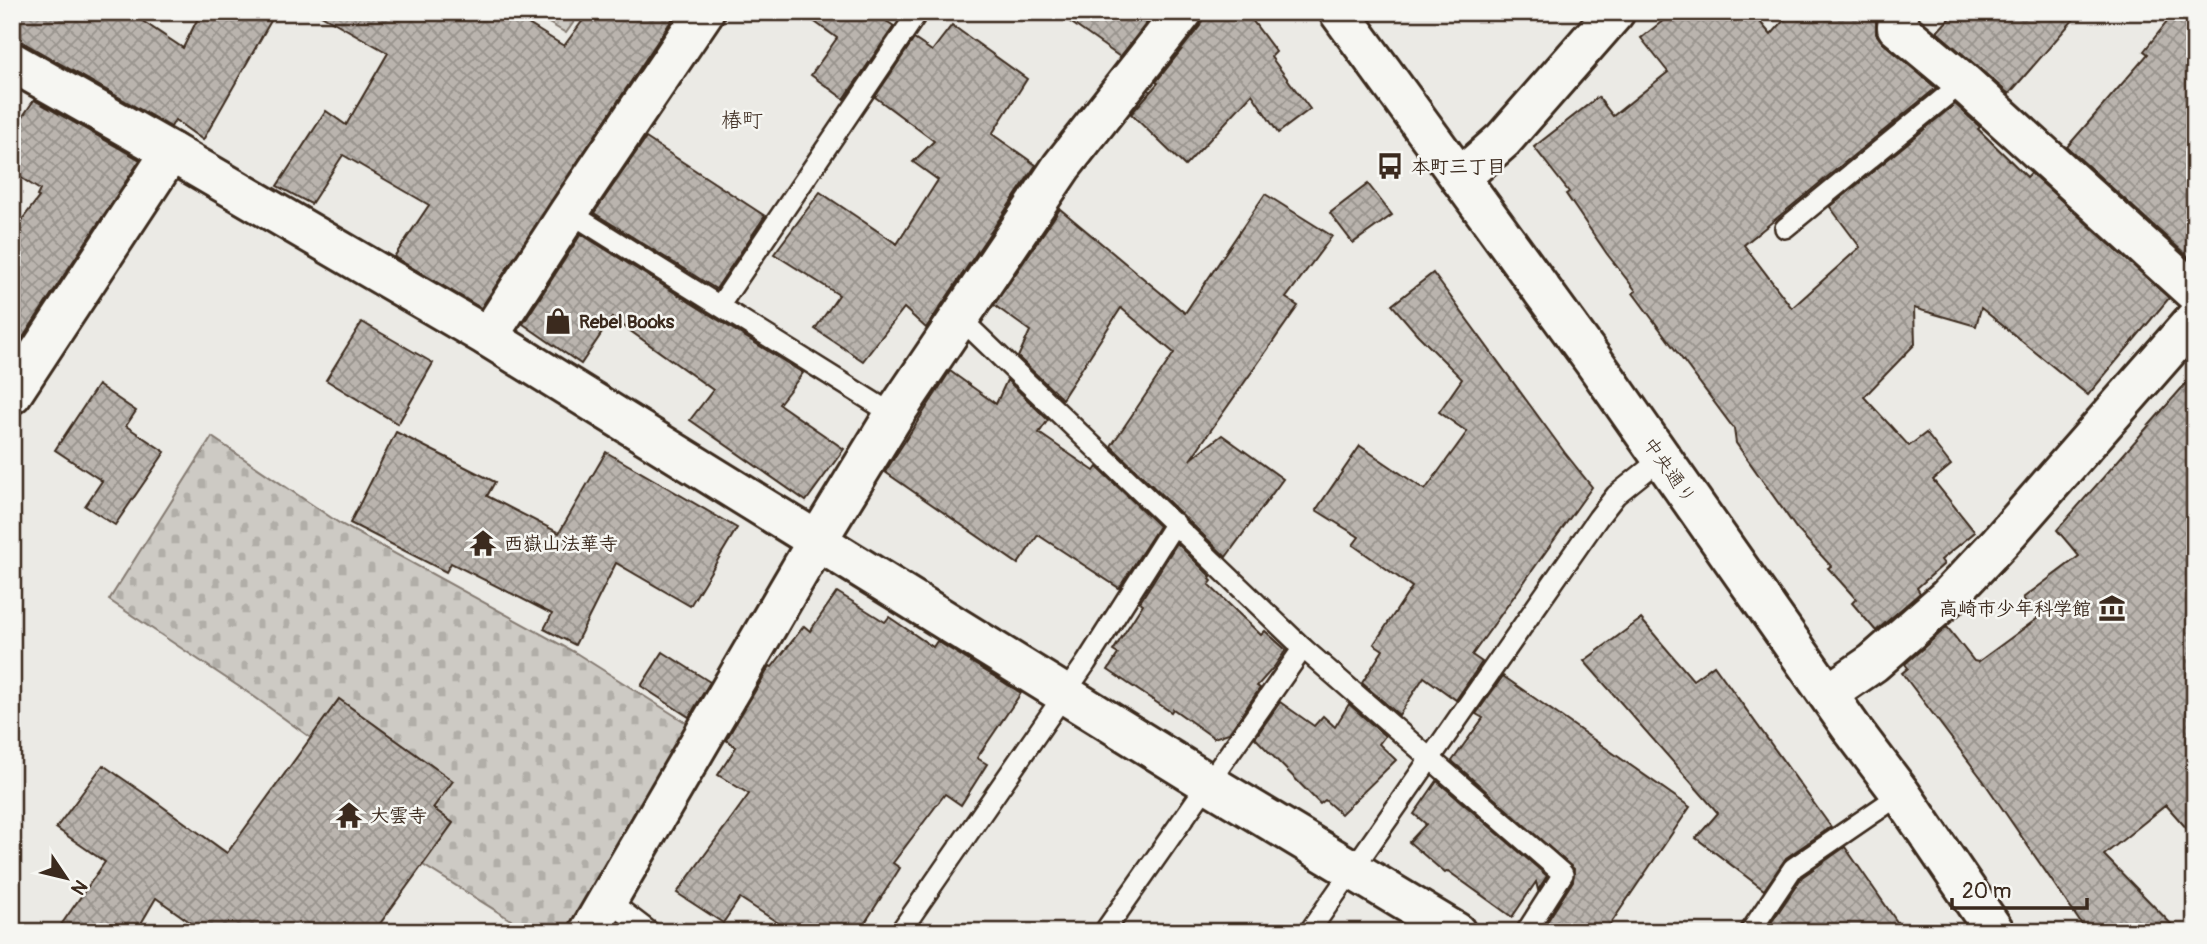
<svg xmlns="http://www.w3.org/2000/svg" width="2207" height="944" viewBox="0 0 2207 944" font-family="Pangolin,'Klee One',sans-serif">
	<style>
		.cemetery { fill: url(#cemetery-stones); stroke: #847a71; stroke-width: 2 }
		.garden { fill: url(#garden-dots); stroke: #847a71; stroke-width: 2 }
		.building { fill: url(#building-cross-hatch); stroke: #3b2a1e; stroke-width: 2 }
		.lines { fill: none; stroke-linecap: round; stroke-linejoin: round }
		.service-casing { stroke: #3b2a1e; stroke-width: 24 }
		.minor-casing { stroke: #3b2a1e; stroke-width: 44 }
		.tertiary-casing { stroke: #3b2a1e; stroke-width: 44 }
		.secondary-casing { stroke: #3b2a1e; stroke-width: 44 }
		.service { stroke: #f6f6f2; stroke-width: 19 }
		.minor { stroke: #f6f6f2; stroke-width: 38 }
		.tertiary { stroke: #f6f6f2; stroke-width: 38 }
		.secondary { stroke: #f6f6f2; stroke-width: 38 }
		.labels { text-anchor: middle; stroke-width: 5; stroke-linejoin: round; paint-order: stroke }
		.poi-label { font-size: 19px; font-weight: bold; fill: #3b2a1e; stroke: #f6f6f2; text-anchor: start }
		.street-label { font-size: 19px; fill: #3b2a1e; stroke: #f6f6f2 }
		.neighbourhood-label { font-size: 21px; fill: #3b2a1e; stroke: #f6f6f2 }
	</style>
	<defs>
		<pattern id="cemetery-stones" width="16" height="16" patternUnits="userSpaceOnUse" patternTransform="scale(1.75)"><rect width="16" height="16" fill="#cdcac4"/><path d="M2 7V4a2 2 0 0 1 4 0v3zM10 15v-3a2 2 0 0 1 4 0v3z" fill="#b1aea8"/></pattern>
		<pattern id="garden-dots" width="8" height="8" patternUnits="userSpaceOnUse" patternTransform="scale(1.75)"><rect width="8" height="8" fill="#cdcac4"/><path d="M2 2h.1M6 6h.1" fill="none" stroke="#b1aea8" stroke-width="1.8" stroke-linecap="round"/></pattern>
		<pattern id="building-cross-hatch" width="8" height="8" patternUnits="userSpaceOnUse" patternTransform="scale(1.75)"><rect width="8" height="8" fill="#bab4ae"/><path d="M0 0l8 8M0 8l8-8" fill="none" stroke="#98938d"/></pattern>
	</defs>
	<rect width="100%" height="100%" fill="#ebeae5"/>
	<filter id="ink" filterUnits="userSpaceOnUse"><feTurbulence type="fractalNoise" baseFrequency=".0143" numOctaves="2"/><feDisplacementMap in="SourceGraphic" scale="14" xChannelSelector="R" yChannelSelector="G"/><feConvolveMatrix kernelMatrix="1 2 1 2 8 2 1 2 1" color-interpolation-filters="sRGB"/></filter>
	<g filter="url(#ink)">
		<polygon class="cemetery" points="212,437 339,523 576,653 693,727 573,932 530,932 423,865 453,823 433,808 452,781 339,699 311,738 256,698 109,600"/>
		<polygon class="garden" points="530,12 581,12 566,33"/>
		<g class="building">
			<polygon points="12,12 129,12 183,48 201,12 276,12 203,140 175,120 171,127 12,36"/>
			<polygon points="316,12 509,12 564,46 589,12 677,12 481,308 394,257 429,205 343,155 311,204 277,186 326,111 346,125 388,53"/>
			<polygon points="801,12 872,12 894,26 844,99 811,75 837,38"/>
			<polygon points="1056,12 1155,12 1120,57"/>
			<polygon points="1204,12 1246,12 1276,52 1271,57 1310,109 1278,133 1252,94 1185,166 1131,114 1158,83 1156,82 1200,26"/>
			<polygon points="1674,12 1752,12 1771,35 1791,12 1867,12 1876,20 1876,34 1883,43 1936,88 1744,245 1792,308 1860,247 1830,207 1955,104 1980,127 1978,129 2027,177 2031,173 2169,298 2088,395 1981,308 1976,326 1914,308 1915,344 1864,397 1909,446 1926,433 1951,465 1933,480 1975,532 1941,560 1944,564 1917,588 1920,593 1876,631 1852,603 1856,599 1828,568 1831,566 1796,528 1736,443 1734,429 1633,293 1636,291 1607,254 1566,194 1569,192 1534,147 1598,97 1613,116 1668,72 1641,38"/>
			<polygon points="1955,12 2080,12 2009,94 1937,32"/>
			<polygon points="2175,12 2195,12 2195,263 2067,147 2148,54 2144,51"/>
			<polygon points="952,25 1027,79 992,134 1036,165 926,328 904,308 863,361 815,329 839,295 774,254 820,192 897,244 938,180 913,162 934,141 875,97 914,39 932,51"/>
			<polygon points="34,100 140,160 12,354 12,233 39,197 37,196 40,190 12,172 12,132"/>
			<polygon points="646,138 765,216 716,289 594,213"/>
			<polygon points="1368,184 1392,215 1353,243 1330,213"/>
			<polygon points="1265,194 1332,236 1286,298 1298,306 1190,460 1222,435 1283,479 1226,557 1111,446 1174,353 1121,308 1062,399 1018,357 1030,331 994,305 1060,209 1185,313"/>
			<polygon points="581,234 803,373 779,404 844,449 806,501 690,420 713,390 612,318 581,364 523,324"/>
			<polygon points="1433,273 1565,453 1592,487 1472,655 1482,662 1456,700 1424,677 1399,715 1362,683 1383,650 1374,644 1412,587 1353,545 1359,537 1316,510 1360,446 1425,490 1467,432 1439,412 1462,379 1417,334 1392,305"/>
			<polygon points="362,322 433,363 398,424 326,380"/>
			<polygon points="950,371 996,404 1007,380 1048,420 1039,433 1094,471 1097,467 1159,526 1119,588 1038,535 1018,564 885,472"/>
			<polygon points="2195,373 2195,838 2166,805 2104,855 2179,932 2087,932 1982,779 1902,673 1908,668 1905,664 1947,627 1974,661 1978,662 2038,618 2023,598 2079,556 2057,530"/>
			<polygon points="98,385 136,411 126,426 165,452 115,525 85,506 102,481 55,450"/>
			<polygon points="396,432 495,482 487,496 559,533 606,452 737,528 690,606 616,563 575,645 544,629 552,614 451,563 446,572 350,523"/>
			<polygon points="1177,543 1211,577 1210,579 1212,581 1209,585 1261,635 1265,631 1286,650 1274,667 1257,686 1260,688 1229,733 1214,738 1173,709 1171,712 1108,670 1118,654 1113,651 1143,604 1140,602"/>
			<polygon points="837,592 885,622 889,617 933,647 937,641 1021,693 977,758 987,764 961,805 945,794 893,863 900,868 859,932 792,932 740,898 723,923 677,893 749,794 718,775 736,747 726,740 770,666 772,667 804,626 810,631"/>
			<polygon points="1641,619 1693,680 1714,665 1831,827 1786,858 1764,890 1696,838 1718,813 1584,661"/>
			<polygon points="663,652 710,682 689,717 641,686"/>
			<polygon points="1503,676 1690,807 1605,932 1550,932 1547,922 1573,881 1574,869 1452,761 1483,718 1476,714"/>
			<polygon points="339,699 453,781 433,808 453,823 374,932 204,932 156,898 136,932 56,932 105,862 56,828 103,765 148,796 227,853"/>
			<polygon points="1280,702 1314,726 1323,716 1335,727 1349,704 1385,736 1379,744 1396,760 1341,814 1325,800 1320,804 1255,738"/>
			<polygon points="1437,781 1547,876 1538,890 1536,882 1512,917 1448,871 1445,873 1409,842 1426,824 1414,814"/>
			<polygon points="1845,847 1904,932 1765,932 1802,877"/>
		</g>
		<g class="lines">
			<defs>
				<g id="service">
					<polyline points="569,212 894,415"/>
					<polyline points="1785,228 1963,82"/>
					<polyline points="720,305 918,12"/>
					<polyline points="960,318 1303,648 1563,874 1526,932"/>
					<polyline points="608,900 650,932"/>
					<polyline points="900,932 1086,663 1175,523"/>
					<polyline points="1104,932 1303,648"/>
					<polyline points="1309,932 1598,518 1616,495 1662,458"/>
					<polyline points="1750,932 1793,868 1901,794"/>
				</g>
				<g id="minor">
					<polyline points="1899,12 1897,27 1963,82 2195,293"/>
					<polyline points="12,62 171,152 12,394"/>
					<polyline points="1460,178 1503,140 1615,12"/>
					<polyline points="488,337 569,212 704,12"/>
					<polyline points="1828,694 1873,663 1947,598 1999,543 2195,319"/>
					<polyline points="589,932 817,541 894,415 1062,166 1183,12"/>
				</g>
				<polyline id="tertiary" points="171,152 488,337 1208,783 1456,932"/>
				<polyline id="secondary" points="1339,12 1595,363 1852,729 1901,794 1995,932"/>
			</defs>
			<use href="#service" class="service-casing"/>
			<use href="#minor" class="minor-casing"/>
			<use href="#tertiary" class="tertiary-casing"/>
			<use href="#secondary" class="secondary-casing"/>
			<use href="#service" class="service"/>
			<use href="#minor" class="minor"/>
			<use href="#tertiary" class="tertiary"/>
			<use href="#secondary" class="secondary"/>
		</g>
	</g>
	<defs>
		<symbol id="bus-bare" viewBox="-9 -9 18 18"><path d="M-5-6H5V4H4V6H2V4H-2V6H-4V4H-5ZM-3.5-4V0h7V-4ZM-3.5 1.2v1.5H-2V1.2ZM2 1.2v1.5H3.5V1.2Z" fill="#3b2a1e" stroke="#f6f6f2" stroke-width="2.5" paint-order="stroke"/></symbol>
		<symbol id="shop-bare" viewBox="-9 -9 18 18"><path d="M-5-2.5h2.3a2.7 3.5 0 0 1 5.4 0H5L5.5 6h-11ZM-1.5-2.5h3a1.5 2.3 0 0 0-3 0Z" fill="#3b2a1e" stroke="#f6f6f2" stroke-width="2.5" paint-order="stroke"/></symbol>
		<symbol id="temple-bare" viewBox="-9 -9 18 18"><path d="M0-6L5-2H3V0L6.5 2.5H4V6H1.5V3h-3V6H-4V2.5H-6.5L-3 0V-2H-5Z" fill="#3b2a1e" stroke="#f6f6f2" stroke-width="2.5" paint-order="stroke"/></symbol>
		<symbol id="museum-bare" viewBox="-9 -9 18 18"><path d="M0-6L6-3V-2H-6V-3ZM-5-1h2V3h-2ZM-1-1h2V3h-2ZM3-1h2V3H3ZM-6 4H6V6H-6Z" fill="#3b2a1e" stroke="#f6f6f2" stroke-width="2.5" paint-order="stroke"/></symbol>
	</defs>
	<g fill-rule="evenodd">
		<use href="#bus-bare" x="1371" y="147" width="38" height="38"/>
		<use href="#shop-bare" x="539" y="302" width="38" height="38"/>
		<use href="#temple-bare" x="464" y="524" width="38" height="38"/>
		<use href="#museum-bare" x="2093" y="589" width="38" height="38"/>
		<use href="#temple-bare" x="330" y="796" width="38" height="38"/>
	</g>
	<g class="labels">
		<g class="poi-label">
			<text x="1411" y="173">本町三丁目</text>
			<text x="579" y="328">Rebel Books</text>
			<text x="504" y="550">西嶽山法華寺</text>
			<text x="2091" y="615" text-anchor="end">高崎市少年科学館</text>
			<text x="370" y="822">大雲寺</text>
		</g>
		<g class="street-label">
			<text transform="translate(1670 470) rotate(55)" y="7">中央通り</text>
		</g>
		<g class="neighbourhood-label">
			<text x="742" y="127">椿町</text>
		</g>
	</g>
	<rect width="2207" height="944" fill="none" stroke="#f6f6f2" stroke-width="42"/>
	<rect x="21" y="21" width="2165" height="902" fill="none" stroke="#3b2a1e" stroke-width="2.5" filter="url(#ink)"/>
	<g transform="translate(66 878) rotate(125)" stroke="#f6f6f2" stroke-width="5" paint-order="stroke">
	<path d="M0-5L12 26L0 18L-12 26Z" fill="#3b2a1e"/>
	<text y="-10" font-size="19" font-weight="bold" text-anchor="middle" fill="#3b2a1e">N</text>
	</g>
	<path d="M1952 898v10h135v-10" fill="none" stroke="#3b2a1e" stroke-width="3.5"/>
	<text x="1962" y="898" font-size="21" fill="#3b2a1e" stroke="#f6f6f2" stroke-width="5" paint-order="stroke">20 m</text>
</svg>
